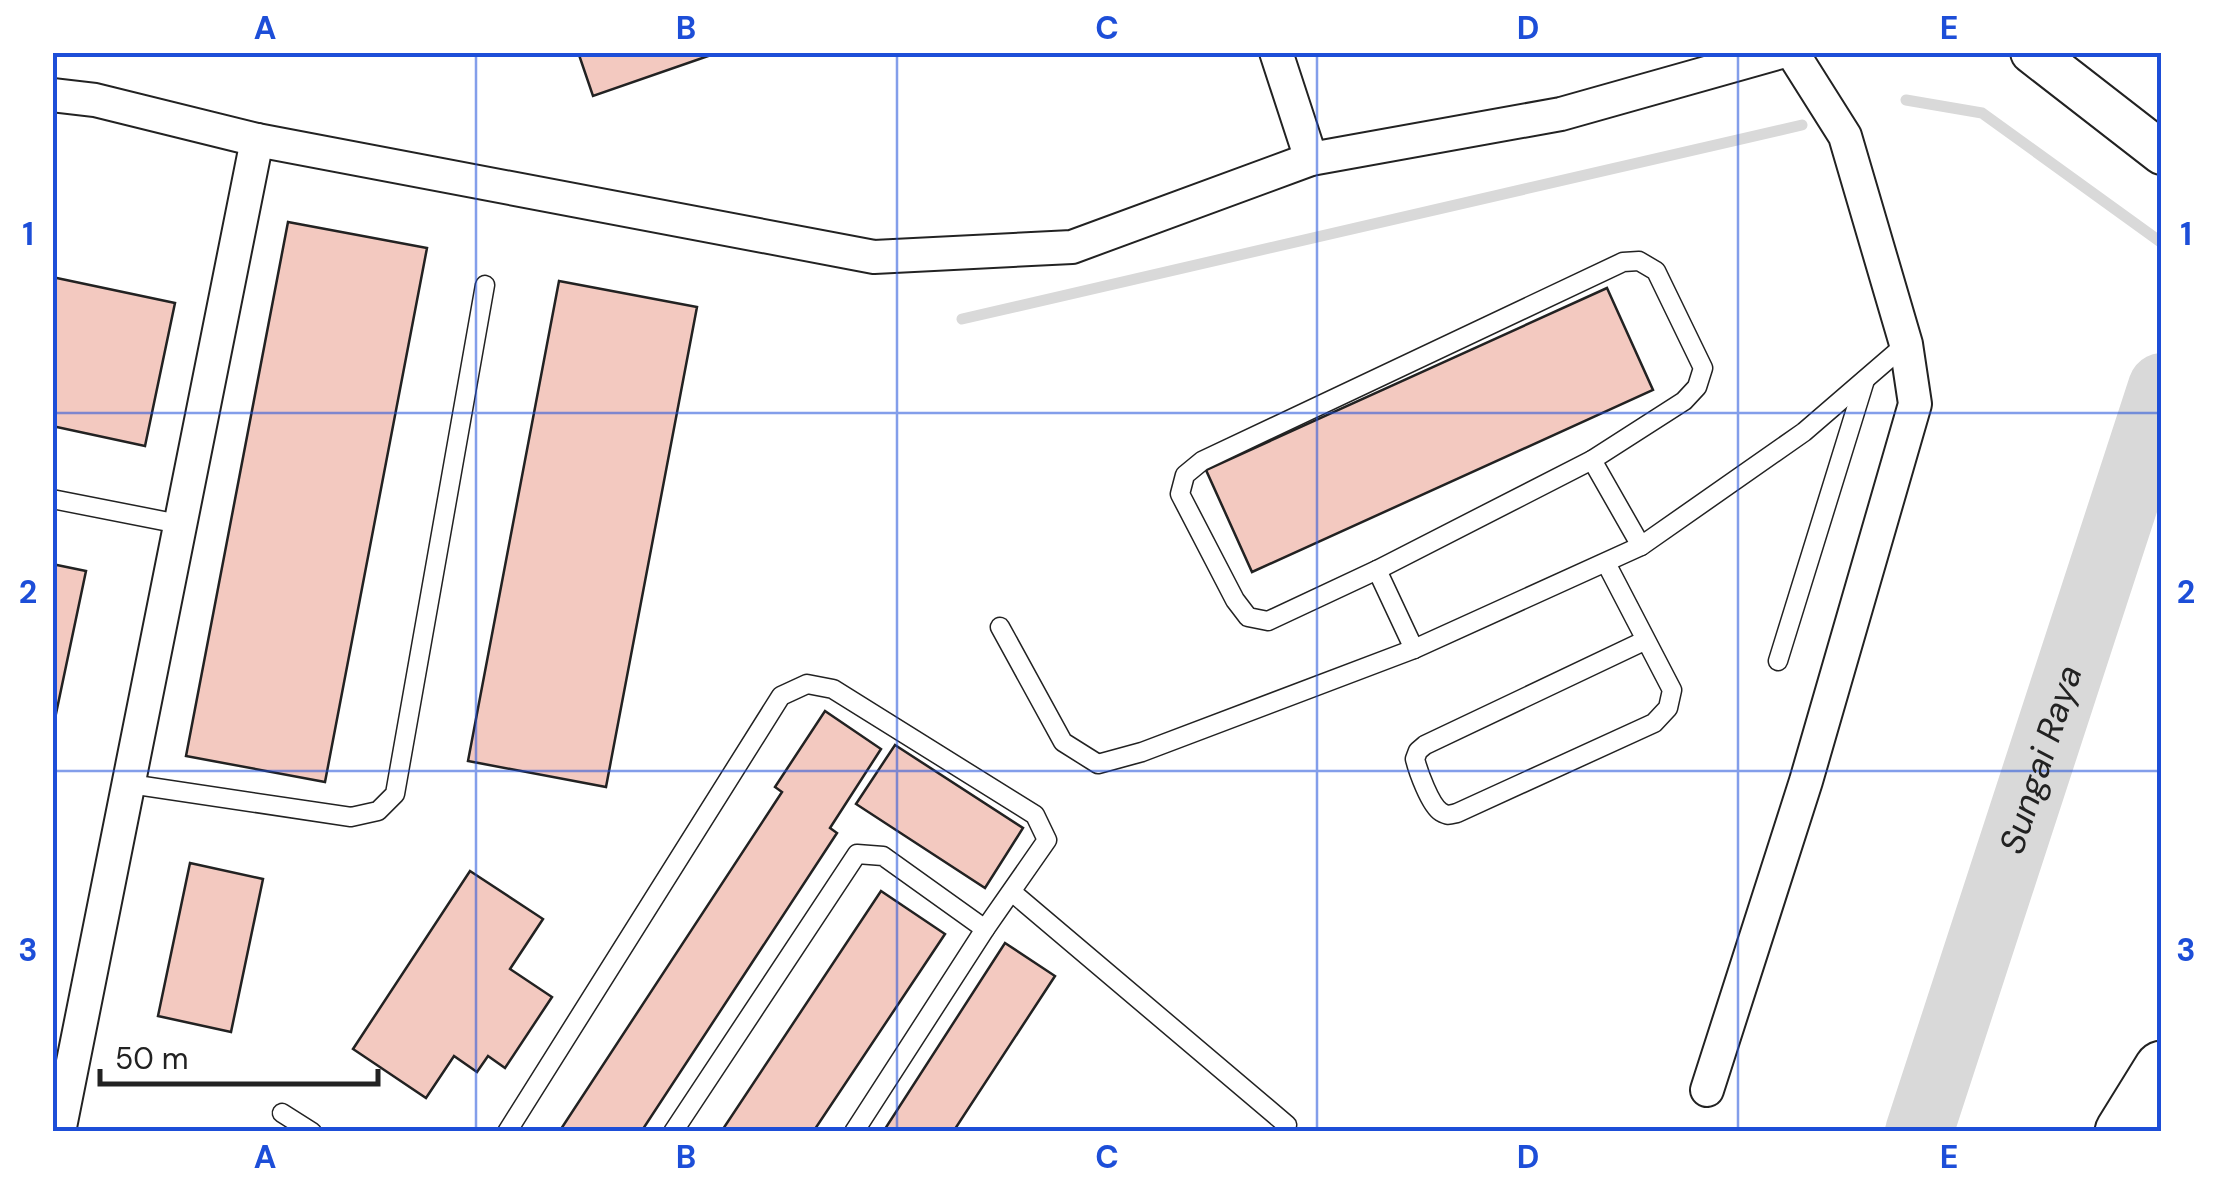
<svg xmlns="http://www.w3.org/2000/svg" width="2214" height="1184" viewBox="0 0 2214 1184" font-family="'DM Sans',sans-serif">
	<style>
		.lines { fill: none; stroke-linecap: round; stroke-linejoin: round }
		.stream { stroke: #d9d9d9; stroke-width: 11 }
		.river { stroke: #d9d9d9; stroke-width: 68 }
		.building { fill: #f3c9c0; stroke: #222; stroke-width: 2.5 }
		.service-casing { stroke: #222; stroke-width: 21 }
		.minor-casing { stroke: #222; stroke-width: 36 }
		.tertiary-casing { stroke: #222; stroke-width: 46 }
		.motorway-casing { stroke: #222; stroke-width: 59 }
		.service { stroke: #fff; stroke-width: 18 }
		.minor { stroke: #fff; stroke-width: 32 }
		.tertiary { stroke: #fff; stroke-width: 42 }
		.motorway { stroke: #fff; stroke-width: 55 }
		.grid { fill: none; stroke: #1d4ed8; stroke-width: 2.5; stroke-opacity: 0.55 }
		.labels { text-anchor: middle; stroke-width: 8; stroke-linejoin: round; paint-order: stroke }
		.water-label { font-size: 35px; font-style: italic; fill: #222; stroke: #fff }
		.neatline { fill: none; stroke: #1d4ed8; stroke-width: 4 }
		.grid-label { font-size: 32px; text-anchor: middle; font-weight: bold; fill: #1d4ed8 }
	</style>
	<rect width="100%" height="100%" fill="#fff"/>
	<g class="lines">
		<g class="stream">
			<polyline points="1906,100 1982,113 2162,243"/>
			<polyline points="962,319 1802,125"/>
		</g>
		<path class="river" id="s1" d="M1919 1132 2162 387"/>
	</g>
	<g class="building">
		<polygon points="578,52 713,52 714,54 593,96"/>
		<polygon points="288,222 427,248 325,782 186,756"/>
		<polygon points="52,277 175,303 145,446 52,426"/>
		<polygon points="559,281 697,307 606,787 468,761"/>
		<polygon points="1607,288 1653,390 1252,572 1206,470"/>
		<polygon points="52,564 86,571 53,728 52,728"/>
		<polygon points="825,711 881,749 830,828 837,833 641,1132 559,1132 782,792 775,787"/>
		<polygon points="895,745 1023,828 985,888 856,804"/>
		<polygon points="190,863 263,879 231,1032 158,1016"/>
		<polygon points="470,871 543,919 510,969 552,997 505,1068 488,1056 477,1072 454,1056 426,1098 353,1049"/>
		<polygon points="881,891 945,934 813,1132 721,1132"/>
		<polygon points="1005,943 1055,976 953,1132 883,1132"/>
	</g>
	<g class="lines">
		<defs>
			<g id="service">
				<polygon points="1639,261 1656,271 1703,368 1697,387 1684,401 1592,460 1377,570 1268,621 1248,617 1235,600 1180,494 1185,475 1202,461 1623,262"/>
				<polyline points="1592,460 1641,546"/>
				<polyline points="52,499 179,524"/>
				<path d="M1606 563 1672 690 1668 708 1654 723 1457 813C1449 815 1448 816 1441 812 1430 805 1418 771 1415 759L1418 751 1425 745 1646 640"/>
				<polyline points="1377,570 1414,649"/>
				<polyline points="1000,627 1063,742 1098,764 1142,752 1414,649 1641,546 1804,432 1906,344"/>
				<polyline points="1778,661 1865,380"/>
				<polyline points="130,784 351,817 378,811 395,794 485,285"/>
				<polyline points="1012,892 1287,1125 1283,1132"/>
				<polyline points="282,1113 312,1132"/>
				<polyline points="507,1132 781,696 807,684 833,689 1035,815 1047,840 985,929 854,1132"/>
				<polyline points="673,1132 857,854 883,856 985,929"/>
			</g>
			<g id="minor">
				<polyline points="1276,52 1311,159"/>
				<polyline points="52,95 95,100 257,140 874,257 1072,247 1311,159 1561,114 1781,52"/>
				<polyline points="1707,1090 1806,781 1915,404 1906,344 1845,136 1792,52"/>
				<polyline points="59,1132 257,140"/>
			</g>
			<polyline id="tertiary" points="2032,52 2162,153"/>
			<polyline id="motorway" points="2123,1132 2162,1069"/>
		</defs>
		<use href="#service" class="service-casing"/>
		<use href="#minor" class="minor-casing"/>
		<use href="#tertiary" class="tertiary-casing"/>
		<use href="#motorway" class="motorway-casing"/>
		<use href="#service" class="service"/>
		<use href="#minor" class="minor"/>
		<use href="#tertiary" class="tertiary"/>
		<use href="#motorway" class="motorway"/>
	</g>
	<path class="grid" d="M476 52V1132M897 52V1132M1317 52V1132M1738 52V1132M52 413H2162M52 771H2162"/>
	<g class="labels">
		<g class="water-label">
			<text dy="12" stroke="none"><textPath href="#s1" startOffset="392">Sungai Raya</textPath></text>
		</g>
	</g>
	<rect width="2214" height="1184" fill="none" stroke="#ffffff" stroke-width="110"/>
	<path d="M100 1069v15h278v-15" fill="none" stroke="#222222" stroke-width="5"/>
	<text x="115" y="1069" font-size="30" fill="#222222" stroke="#ffffff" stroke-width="8" paint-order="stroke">50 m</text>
	<rect x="55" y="55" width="2104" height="1074" class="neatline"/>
	<g class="grid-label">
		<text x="265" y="39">A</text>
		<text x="686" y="39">B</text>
		<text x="1107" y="39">C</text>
		<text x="1528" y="39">D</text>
		<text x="1949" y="39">E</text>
		<text x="28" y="245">1</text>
		<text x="2186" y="245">1</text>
		<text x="28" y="603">2</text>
		<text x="2186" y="603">2</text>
		<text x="28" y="961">3</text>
		<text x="2186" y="961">3</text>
		<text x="265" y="1168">A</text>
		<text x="686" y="1168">B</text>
		<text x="1107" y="1168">C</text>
		<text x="1528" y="1168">D</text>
		<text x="1949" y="1168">E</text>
	</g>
</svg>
